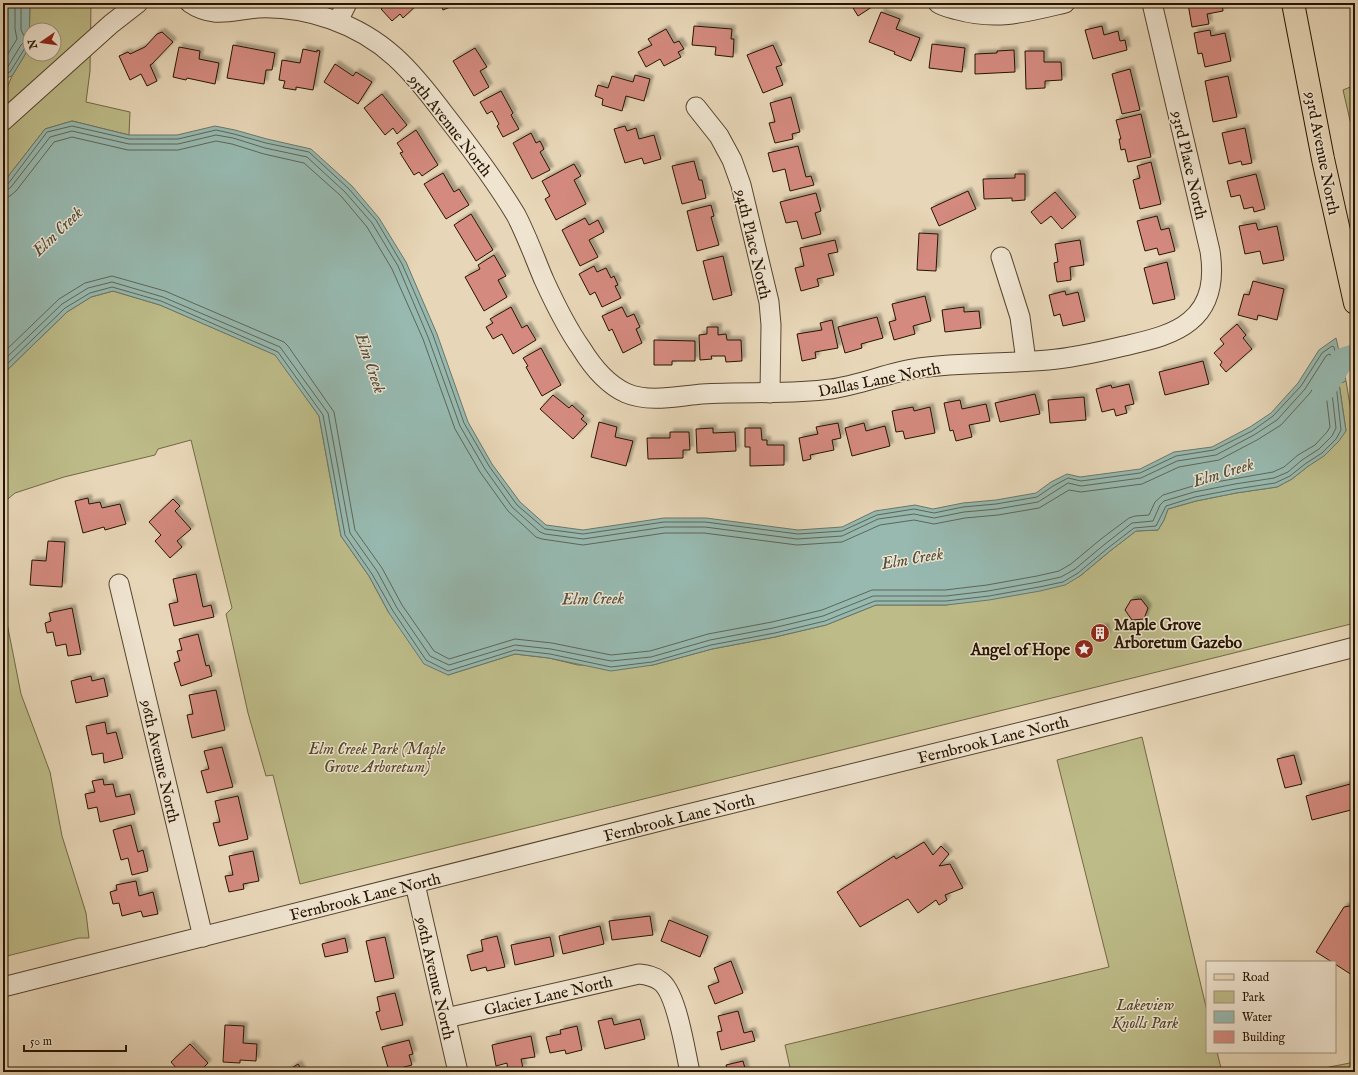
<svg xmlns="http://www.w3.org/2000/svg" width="1358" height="1075" viewBox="0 0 1358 1075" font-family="'IM FELL English',serif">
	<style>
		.green { fill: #bdbc89; stroke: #726844; fill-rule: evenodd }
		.water { fill: #97b9b0; stroke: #6a776a }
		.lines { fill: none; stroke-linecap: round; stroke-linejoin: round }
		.shore { stroke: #5e6658; stroke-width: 1 }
		.river { stroke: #97b9b0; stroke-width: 24 }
		.building { fill: #d48a7f; stroke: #261400; filter: url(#shadow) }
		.minor-casing { stroke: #56442e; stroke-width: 21 }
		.major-casing { stroke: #261400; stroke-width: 24 }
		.minor { stroke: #efe4d0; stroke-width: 19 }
		.major { stroke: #e7d6b7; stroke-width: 22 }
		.labels { text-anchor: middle; stroke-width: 3; stroke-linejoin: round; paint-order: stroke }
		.street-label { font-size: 16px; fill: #261400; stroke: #efe4d0 }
		.poi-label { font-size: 16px; font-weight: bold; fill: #261400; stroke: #efe4d0; text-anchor: start }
		.park-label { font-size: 16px; font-style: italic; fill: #534629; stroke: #efe4d0 }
		.water-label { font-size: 17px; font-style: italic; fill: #4e4e3e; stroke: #efe4d0 }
	</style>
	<defs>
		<filter id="shadow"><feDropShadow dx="3.5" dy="-3.5" stdDeviation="1" flood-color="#0004"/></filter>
	</defs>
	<rect width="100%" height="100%" fill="#e7d6b7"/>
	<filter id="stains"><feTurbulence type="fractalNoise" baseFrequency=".005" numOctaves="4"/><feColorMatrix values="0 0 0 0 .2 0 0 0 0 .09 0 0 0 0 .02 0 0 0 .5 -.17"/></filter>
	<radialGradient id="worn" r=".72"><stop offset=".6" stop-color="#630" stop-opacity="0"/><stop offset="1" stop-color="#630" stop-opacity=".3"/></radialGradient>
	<g class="green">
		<path d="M30 3H91L90 71 86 102 130 112 129 135 72 121 45 129 10 174 3 184V97L12 76 29 48ZM30 30H54V54H30Z"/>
		<polygon points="1355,85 1355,142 1343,90"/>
		<polygon points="113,291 160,305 276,355 319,416 341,536 369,576 389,613 448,675 515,654 549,658 578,665 653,665 712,649 775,637 826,625 876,605 946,605 1080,576 1110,551 1136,531 1158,530 1164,520 1168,509 1196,501 1236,493 1277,487 1292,479 1307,467 1346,431 1339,383 1346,381 1355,435 1355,623 300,884 273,775 266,776 248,713 226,614 232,608 191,440 158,449 155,455 64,477 15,493 3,503 3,374 67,312 91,297"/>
		<polygon points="3,592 6,618 21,694 50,772 62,836 86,913 89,938 79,938 3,957"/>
		<polygon points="1142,737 1207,1011 1207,1052 1217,1052 1222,1072 791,1072 785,1045 1109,967 1057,760"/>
		<polygon points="1355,1062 1355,1072 1304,1072"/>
	</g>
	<g class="water">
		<polygon points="3,3 30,3 29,48 12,76 3,79"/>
		<polygon points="72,121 129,135 177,135 215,126 235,130 267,139 311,149 352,186 379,218 406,262 437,334 468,422 492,464 520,502 546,525 583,530 664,518 706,518 798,530 842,527 875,511 915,505 933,509 963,503 996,500 1036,493 1051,482 1067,474 1080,477 1140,469 1174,452 1212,447 1250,427 1271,413 1298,383 1319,350 1336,338 1346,381 1339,384 1346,431 1339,441 1324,456 1307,467 1292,479 1277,487 1236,493 1196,501 1168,509 1164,520 1158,530 1136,531 1110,551 1080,576 1065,585 1040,591 989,600 946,605 876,605 826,625 775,637 712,649 653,665 611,671 549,658 515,654 448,675 424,664 389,613 369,576 341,536 319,416 275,355 160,305 113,291 91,297 67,312 3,374 3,184 10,174 45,129"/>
	</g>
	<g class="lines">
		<g class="shore">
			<polyline points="3,62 17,39 15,29 15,3"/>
			<polyline points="3,69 7,68 21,45 26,40 21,30 21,3"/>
			<polyline points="3,74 10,72 25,48 30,46"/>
			<polyline points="3,186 8,184 47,132 72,126 129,139 178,139 216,130 234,134 266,143 309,152 349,189 376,220 402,264 433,335 464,423 489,466 517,505 545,529 583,534 664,522 705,522 798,534 842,531 877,515 914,509 934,513 963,507 996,504 1037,497 1053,486 1068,478 1081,481 1140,473 1176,456 1214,450 1252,431 1273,416 1301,386 1322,353 1332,346 1334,347 1341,377 1336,381 1336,384 1341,430 1336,439 1322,453 1305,464 1290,476 1275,483 1236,489 1195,497 1166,506 1156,526 1134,528 1108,548 1078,573 1063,582 1039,587 989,596 946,601 875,601 825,621 775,633 711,645 652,662 611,667 550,654 515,650 448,671 426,660 393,611 372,574 345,535 323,415 278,352 161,301 112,287 90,293 65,308 3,368"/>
			<polyline points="3,191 7,190 11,187 50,137 72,131 129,144 178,144 216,135 233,138 265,148 307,157 345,192 372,223 398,266 428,337 460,426 485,469 512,507 540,532 545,534 583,539 665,527 705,527 797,539 842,536 878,519 914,514 934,518 964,512 997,509 1038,502 1068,483 1081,486 1141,478 1177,461 1216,455 1254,435 1277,420 1305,389 1326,356 1329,354 1331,355 1335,374 1331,380 1331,384 1336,428 1332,436 1319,449 1302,460 1288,472 1274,478 1235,484 1194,492 1164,501 1160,505 1153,521 1132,523 1105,544 1075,569 1061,577 1038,582 988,591 946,596 873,596 823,616 773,628 710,640 651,657 611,661 551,649 515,645 449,665 430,656 397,608 377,571 350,533 328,413 280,347 163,297 112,282 88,288 62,304 3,361"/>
			<polyline points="3,197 10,196 16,191 54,142 72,137 128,150 178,150 216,141 232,144 264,154 304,163 341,196 367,227 392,269 423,339 455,429 480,472 508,511 536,537 542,539 583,545 665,533 704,533 797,545 842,542 880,525 914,520 934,524 965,518 998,515 1039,508 1069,490 1081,492 1142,484 1179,467 1219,460 1257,440 1281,425 1310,393 1326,368 1328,369 1329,373 1325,379 1325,385 1330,427 1327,432 1315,445 1298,455 1284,467 1273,472 1193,486 1163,495 1155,502 1149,515 1135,516 1129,518 1101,539 1071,564 1059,571 1037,576 987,585 945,590 872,590 822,610 772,622 708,634 650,651 611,655 552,643 515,639 449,659 434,651 402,605 382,568 355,530 334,412 288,346 284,342 165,291 112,276 85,283 59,299 3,353"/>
		</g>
		<polyline class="river" points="1324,389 1342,360 1355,356"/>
	</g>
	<g class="building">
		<polygon points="388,3 419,3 403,18 400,14 392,21 381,9"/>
		<polygon points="440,3 460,3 443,10"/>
		<polygon points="850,3 878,3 858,16"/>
		<polygon points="1195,3 1222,3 1223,11 1207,14 1209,24 1192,27 1188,4"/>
		<polygon points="881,12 900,19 896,29 920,38 911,61 894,54 895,52 869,42"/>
		<polygon points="694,26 732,29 731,39 734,39 733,57 715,55 716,47 692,45"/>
		<polygon points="1102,26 1104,35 1118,31 1120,41 1125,40 1127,50 1093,59 1085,30"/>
		<polygon points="666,29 674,43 679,41 684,49 678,52 681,57 664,66 660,59 646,67 638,52 652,45 648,39"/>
		<polygon points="1210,30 1211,36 1225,33 1231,61 1205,67 1202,53 1198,54 1194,33"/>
		<polygon points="162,32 173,42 152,64 150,65 157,81 147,86 141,74 130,80 119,56 128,52 130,54 145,47 157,34"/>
		<polygon points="932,44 965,48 962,72 929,68"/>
		<polygon points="233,45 275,53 272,70 266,70 264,84 227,78"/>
		<polygon points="773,45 782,65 776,67 783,85 763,93 747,55"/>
		<polygon points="179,47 200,51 199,59 219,63 215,84 187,78 186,80 173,77"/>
		<polygon points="475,48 487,67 480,71 489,87 474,96 453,61"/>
		<polygon points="303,49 317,52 317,50 320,51 313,90 296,87 296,90 283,88 285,81 279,80 282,60 300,63"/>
		<polygon points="1014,50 1015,72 975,74 975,54 997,53 997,51"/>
		<polygon points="1025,51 1044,51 1044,62 1061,62 1062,80 1045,81 1045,88 1026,89"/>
		<polygon points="335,64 353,76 356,72 372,82 358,104 324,82"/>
		<polygon points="1130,69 1140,110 1122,114 1112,74"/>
		<polygon points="635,75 650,79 644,101 626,96 622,111 602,105 603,99 595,96 598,85 608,88 612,76 633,82"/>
		<polygon points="1228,76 1237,117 1213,122 1205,81"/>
		<polygon points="501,91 513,113 511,115 519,129 503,137 497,126 499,124 492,111 487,114 480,102"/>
		<polygon points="382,94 407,125 397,134 393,128 385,135 364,108"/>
		<polygon points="791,97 800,132 792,134 793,139 775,143 769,123 775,122 770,103"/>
		<polygon points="1141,114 1151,157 1128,162 1125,149 1121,150 1119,139 1121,139 1116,120"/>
		<polygon points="625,126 627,131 636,128 639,139 654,135 661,159 644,164 642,158 625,163 614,129"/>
		<polygon points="1245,128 1252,163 1242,165 1241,161 1229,164 1222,133"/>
		<polygon points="416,130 438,165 422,176 419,172 414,175 400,153 403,152 397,143"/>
		<polygon points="531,133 536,143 540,141 544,149 540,152 550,170 532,179 513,143"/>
		<polygon points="798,146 806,177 811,176 814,185 790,191 785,169 773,172 768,153"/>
		<polygon points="694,161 699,180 702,180 706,198 682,204 672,166"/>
		<polygon points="1151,162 1161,204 1140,209 1133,180 1140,178 1137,166"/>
		<polygon points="574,164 581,176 574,180 586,204 556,220 545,199 550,196 542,181"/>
		<polygon points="443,173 454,192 459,189 469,205 446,219 424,184"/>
		<polygon points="1015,174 1025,174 1025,200 1012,201 1012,198 984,199 983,179 1015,178"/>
		<polygon points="1256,174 1265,209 1254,212 1253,207 1244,209 1240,195 1231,197 1227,181"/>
		<polygon points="968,191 976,209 939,226 931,208"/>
		<polygon points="1055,192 1076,217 1062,229 1051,216 1041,224 1031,212"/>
		<polygon points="816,193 821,211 815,213 821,234 802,239 797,221 786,223 780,202"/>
		<polygon points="711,205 714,216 711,217 719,245 697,251 687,211"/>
		<polygon points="471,214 493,250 476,261 454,225"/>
		<polygon points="1157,216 1161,230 1169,228 1175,251 1159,255 1157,248 1145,251 1137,221"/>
		<polygon points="585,218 589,225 598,220 604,232 589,240 598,257 580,266 562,230"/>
		<polygon points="1256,223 1258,230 1277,226 1284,260 1263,264 1260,251 1245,254 1239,226"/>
		<polygon points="919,233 938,234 936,271 917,270"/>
		<polygon points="835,240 838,252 828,254 834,275 817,279 819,286 801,291 795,268 804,266 800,248"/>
		<polygon points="1080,240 1084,265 1070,267 1071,280 1057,282 1054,263 1058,262 1055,244"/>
		<polygon points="494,255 506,276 498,280 507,297 484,311 465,277 480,269 478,265"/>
		<polygon points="723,256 732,295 713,300 703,261"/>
		<polygon points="1167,262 1175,299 1153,304 1144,268"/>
		<polygon points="594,266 597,272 606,268 611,278 614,276 618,285 615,286 621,298 602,307 595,292 590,295 579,274"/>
		<polygon points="1253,281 1284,289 1277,320 1258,315 1257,320 1238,315 1244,294 1249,295"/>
		<polygon points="1065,291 1066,295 1078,292 1085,321 1063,326 1060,314 1054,316 1049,295"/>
		<polygon points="925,296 931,321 913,326 915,334 894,340 889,322 896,320 892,304"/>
		<polygon points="511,307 522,328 527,325 536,340 513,354 502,334 493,339 486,327 493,323 490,319"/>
		<polygon points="622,307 627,317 634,314 640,327 636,329 642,343 623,353 612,329 609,331 602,316"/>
		<polygon points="964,307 964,312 979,311 981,328 945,332 942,310"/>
		<polygon points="877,317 883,338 861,344 862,348 845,353 838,327"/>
		<polygon points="832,320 838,348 815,352 816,358 802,361 797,334 822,330 820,323"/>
		<polygon points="1237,324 1246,335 1243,338 1252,349 1226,372 1220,365 1222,362 1214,353 1224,344 1220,339"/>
		<polygon points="707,327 718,327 718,335 726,334 727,340 741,340 742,361 726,362 725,356 711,356 712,359 700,360 699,335 707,334"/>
		<polygon points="654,340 695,341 695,361 672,361 672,365 654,365"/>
		<polygon points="541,348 561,385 542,396 526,367 528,366 523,358"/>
		<polygon points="1203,361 1209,384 1165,395 1159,372"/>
		<polygon points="1129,384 1134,404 1125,406 1127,413 1116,416 1114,409 1102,412 1096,389 1111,385 1112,388"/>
		<polygon points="1035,394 1040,414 1000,422 995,403"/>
		<polygon points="553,395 569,408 572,405 584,416 581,419 587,424 573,439 540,409"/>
		<polygon points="1084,397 1086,420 1050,423 1048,400"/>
		<polygon points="960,400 962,409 986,404 990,421 969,425 972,437 956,441 953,430 950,431 944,403"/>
		<polygon points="913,407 914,411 930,407 935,433 905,439 903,431 896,432 892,411"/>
		<polygon points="599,422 617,427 615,437 633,441 626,466 591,457"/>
		<polygon points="838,423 841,438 832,440 834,450 810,455 811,459 803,461 799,438 818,434 816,427"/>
		<polygon points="864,423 866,431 885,426 890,446 852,456 845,428"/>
		<polygon points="713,428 713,433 735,432 736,451 697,453 696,429"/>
		<polygon points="745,428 761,428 762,440 767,440 767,445 784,445 784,465 750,466 750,447 745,447"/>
		<polygon points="670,432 689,432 690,450 683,450 683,458 648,459 647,438 670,438"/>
		<polygon points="88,498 89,504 100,502 102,508 120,504 126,524 105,530 104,527 83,533 75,501"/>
		<polygon points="173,499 180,506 175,511 191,529 177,541 182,547 170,558 155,541 161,535 149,522"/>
		<polygon points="48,541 65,542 62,587 30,585 32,560 46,561"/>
		<polygon points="196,574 203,607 211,605 214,617 174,626 169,604 178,602 173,579"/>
		<polygon points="1141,599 1148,608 1144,619 1132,620 1125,610 1131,600"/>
		<polygon points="72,608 81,654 68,656 66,644 56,646 53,632 47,633 45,623 51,621 49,613"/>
		<polygon points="1105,627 1107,636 1095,638 1094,629"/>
		<polygon points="198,634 206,666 209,665 212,676 181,686 174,663 180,661 177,651 182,650 179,639"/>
		<polygon points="91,676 92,681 104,678 108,696 76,703 71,681"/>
		<polygon points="216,690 225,730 192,738 187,715 193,714 189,695"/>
		<polygon points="105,722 107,734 116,732 123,758 104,763 103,753 92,755 86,726"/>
		<polygon points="222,747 233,787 207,793 201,771 209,769 204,751"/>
		<polygon points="1294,755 1302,784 1285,788 1277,759"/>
		<polygon points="103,779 104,785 113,784 116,797 130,794 135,814 100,822 97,807 88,809 85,794 95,792 92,781"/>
		<polygon points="1354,783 1355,809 1312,820 1306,796"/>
		<polygon points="238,796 248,839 219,846 213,823 220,822 215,801"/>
		<polygon points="131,825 138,852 143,850 148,871 132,875 128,858 121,860 113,830"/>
		<polygon points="924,842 933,855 941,846 949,854 939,866 950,864 963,888 945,895 947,900 939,905 936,900 918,913 908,899 860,927 837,892 894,856 896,859"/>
		<polygon points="253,851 259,881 243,884 244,889 229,892 225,876 233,875 229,856"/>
		<polygon points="136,881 139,896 153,892 158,914 143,917 141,911 122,916 119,903 113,904 110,892 117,890 116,885"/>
		<polygon points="1355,905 1355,977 1335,964 1335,962 1332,962 1316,952 1344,907"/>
		<polygon points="650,916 653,935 612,940 609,921"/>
		<polygon points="669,920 708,936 700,957 661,941"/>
		<polygon points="600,926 604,944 563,954 559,936"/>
		<polygon points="497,936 505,967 487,971 486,967 471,971 467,955 483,951 481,940"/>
		<polygon points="385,937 394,978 375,982 366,941"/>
		<polygon points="550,937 554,956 515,965 511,945"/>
		<polygon points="345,938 348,952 325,957 322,944"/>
		<polygon points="731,961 743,993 715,1004 708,986 719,982 714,968"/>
		<polygon points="395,993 403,1025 381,1030 376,1012 380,1011 377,997"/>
		<polygon points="738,1011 744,1033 752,1031 755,1041 721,1050 717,1032 722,1031 718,1016"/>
		<polygon points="612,1018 614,1025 640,1019 645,1039 605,1049 598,1021"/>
		<polygon points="225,1025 244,1026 243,1043 257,1044 256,1061 240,1060 240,1063 223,1062"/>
		<polygon points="577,1026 582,1050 566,1054 565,1050 550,1053 546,1037 561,1034 560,1030"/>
		<polygon points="531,1036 535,1057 521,1059 523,1068 508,1071 507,1063 496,1066 492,1045"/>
		<polygon points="409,1040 413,1054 409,1055 412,1065 389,1071 382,1047"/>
		<polygon points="190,1044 208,1063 199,1072 173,1072 177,1069 171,1062"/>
		<polygon points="743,1061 746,1072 728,1072 726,1065"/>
		<polygon points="298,1064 303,1072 286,1072"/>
	</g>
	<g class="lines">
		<defs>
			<g id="minor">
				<path d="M190 3C213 19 233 10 258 8 307 6 359 24 395 57 414 74 430 95 445 115 470 147 495 180 516 215 527 236 535 259 544 280 555 304 566 327 581 348 592 366 606 384 626 393 649 403 678 396 702 394 745 391 788 395 831 389 861 385 889 372 919 368 961 362 1005 364 1048 360 1073 358 1099 352 1124 346 1145 341 1172 336 1190 321 1212 303 1214 277 1210 251L1152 3"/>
				<path d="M938 3C944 7 951 8 958 10 997 21 1027 12 1065 3"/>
				<polyline points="338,21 347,3"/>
				<polyline points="696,107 719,136 732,160 741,185 769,302 771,325 770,393"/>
				<polyline points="3,121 111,24 138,3"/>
				<polyline points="1001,257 1020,317 1026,361"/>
				<polyline points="119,584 203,937"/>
				<polyline points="415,884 458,1072"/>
				<polyline points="3,987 672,818 1058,723 1355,647"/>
				<path d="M446 1018 639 974C647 975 654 976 660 981 677 992 685 1051 690 1072"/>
			</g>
			<polyline id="major" points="1293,3 1323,159 1355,303"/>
		</defs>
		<use href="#minor" class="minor-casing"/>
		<use href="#major" class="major-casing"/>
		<use href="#minor" class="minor"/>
		<use href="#major" class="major"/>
	</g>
	<defs>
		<symbol id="building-disc" viewBox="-11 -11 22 22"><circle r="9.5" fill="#8f2418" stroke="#efe4d0"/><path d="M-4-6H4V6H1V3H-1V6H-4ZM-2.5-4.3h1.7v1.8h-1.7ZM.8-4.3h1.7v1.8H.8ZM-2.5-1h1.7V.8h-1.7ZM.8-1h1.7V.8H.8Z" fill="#fff"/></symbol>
		<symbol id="sight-disc" viewBox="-11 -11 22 22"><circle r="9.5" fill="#8f2418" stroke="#efe4d0"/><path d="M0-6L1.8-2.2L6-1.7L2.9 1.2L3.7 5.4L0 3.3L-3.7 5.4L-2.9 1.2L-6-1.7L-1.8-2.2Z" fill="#fff"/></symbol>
	</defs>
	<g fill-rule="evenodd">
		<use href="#building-disc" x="1089" y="622" width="22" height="22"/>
		<use href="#sight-disc" x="1073" y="638" width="22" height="22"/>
	</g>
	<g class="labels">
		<g class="street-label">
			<text transform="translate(451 125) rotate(52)" y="6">95th Avenue North</text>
			<text transform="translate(1323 153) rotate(79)" y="6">93rd Avenue North</text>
			<text transform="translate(1190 165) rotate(77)" y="6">93rd Place North</text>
			<text transform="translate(754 244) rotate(77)" y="6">94th Place North</text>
			<text transform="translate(879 379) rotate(-11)" y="6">Dallas Lane North</text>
			<text transform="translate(993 739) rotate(-14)" y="6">Fernbrook Lane North</text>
			<text transform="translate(161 761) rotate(77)" y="6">96th Avenue North</text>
			<text transform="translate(679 817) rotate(-14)" y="6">Fernbrook Lane North</text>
			<text transform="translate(365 896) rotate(-14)" y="6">Fernbrook Lane North</text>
			<text transform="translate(436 978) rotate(77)" y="6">96th Avenue North</text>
			<text transform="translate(548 995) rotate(-13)" y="6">Glacier Lane North</text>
		</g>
		<g class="poi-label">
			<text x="1114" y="630">Maple Grove<tspan x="1114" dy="18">Arboretum Gazebo</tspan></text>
			<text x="1070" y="655" text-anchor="end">Angel of Hope</text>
		</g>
		<g class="park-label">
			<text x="377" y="754">Elm Creek Park (Maple<tspan x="377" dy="18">Grove Arboretum)</tspan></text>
			<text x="1145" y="1010">Lakeview<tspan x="1145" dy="18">Knolls Park</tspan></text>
		</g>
		<g class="water-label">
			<text transform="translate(57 231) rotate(-44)" y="6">Elm Creek</text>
			<text transform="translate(371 363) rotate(71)" y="6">Elm Creek</text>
			<text transform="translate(1223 472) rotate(-17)" y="6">Elm Creek</text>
			<text transform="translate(912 558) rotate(-10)" y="6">Elm Creek</text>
			<text transform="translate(593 598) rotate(-1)" y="6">Elm Creek</text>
		</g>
	</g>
	<rect width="1358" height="1075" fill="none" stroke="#e7d6b7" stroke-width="16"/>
	<rect x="4" y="4" width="1350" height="1067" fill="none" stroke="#261400" stroke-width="2"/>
	<rect x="8" y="8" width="1342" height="1059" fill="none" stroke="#261400"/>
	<rect x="1206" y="961" width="130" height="92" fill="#efe4d0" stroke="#9f917d"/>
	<rect x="1214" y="974" width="20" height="6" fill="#e7d6b7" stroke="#9f917d"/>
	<text x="1242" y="981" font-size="12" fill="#261400">Road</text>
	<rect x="1214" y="991" width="20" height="12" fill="#bdbc89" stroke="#9f917d"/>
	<text x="1242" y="1001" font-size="12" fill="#261400">Park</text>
	<rect x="1214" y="1011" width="20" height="12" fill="#97b9b0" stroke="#9f917d"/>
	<text x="1242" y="1021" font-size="12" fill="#261400">Water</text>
	<rect x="1214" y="1031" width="20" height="12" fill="#d48a7f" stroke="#9f917d"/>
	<text x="1242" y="1041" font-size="12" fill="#261400">Building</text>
	<g transform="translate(42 42) rotate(257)"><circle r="19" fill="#efe4d0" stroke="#9f917d"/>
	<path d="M0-3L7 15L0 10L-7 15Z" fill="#8f2418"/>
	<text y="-6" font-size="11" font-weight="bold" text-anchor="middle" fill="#261400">N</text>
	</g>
	<path d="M24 1045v6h102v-6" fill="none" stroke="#261400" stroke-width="2"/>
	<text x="30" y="1045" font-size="12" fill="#261400" stroke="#efe4d0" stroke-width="3" paint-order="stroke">50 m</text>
	<rect width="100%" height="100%" filter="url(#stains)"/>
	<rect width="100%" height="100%" fill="url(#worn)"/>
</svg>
